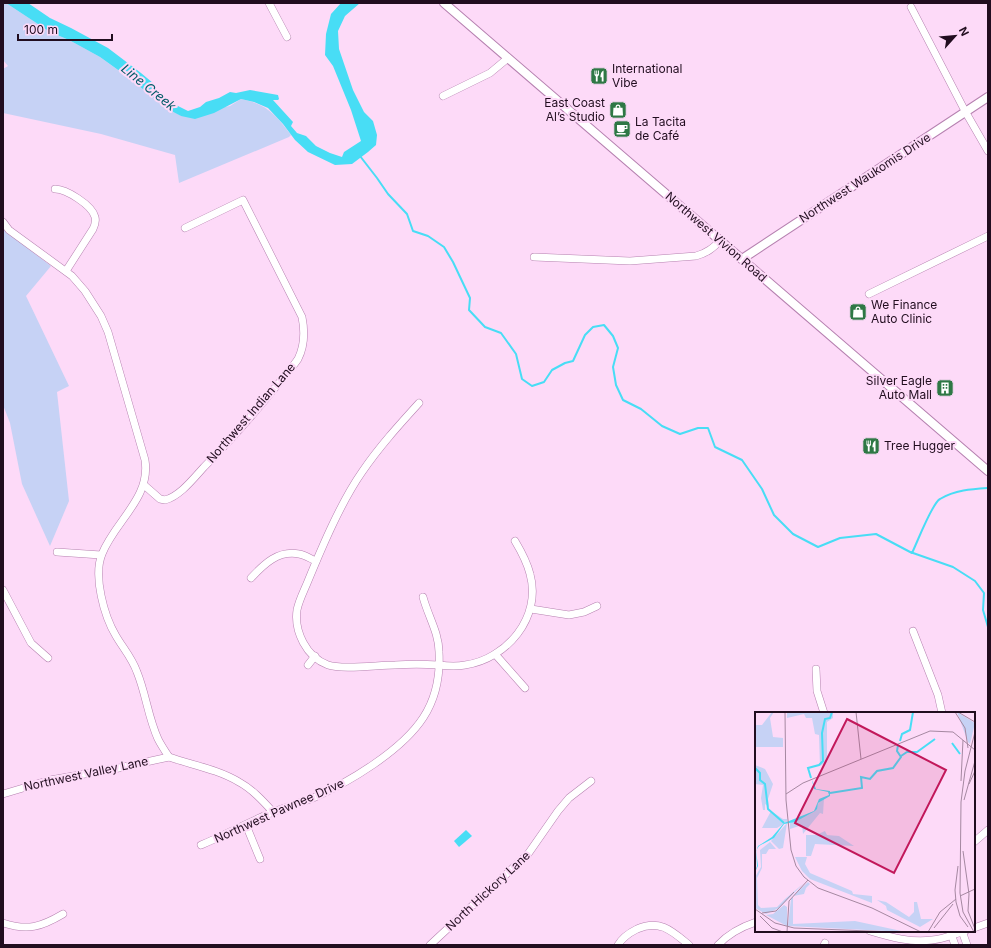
<svg xmlns="http://www.w3.org/2000/svg" width="991" height="948" viewBox="0 0 991 948" font-family="Inter,sans-serif">
	<style>
		.green { fill: #c6d2f5 }
		.water { fill: #48ddf5 }
		.lines { fill: none; stroke-linecap: round; stroke-linejoin: round }
		.stream { stroke: #48ddf5; stroke-width: 2 }
		.minor-casing { stroke: #b681b0; stroke-width: 8 }
		.major-casing { stroke: #b681b0; stroke-width: 10 }
		.minor { stroke: #fff; stroke-width: 7 }
		.major { stroke: #fff; stroke-width: 8 }
		.labels { text-anchor: middle; stroke-width: 4; stroke-linejoin: round; paint-order: stroke }
		.poi-label { font-size: 12px; fill: #210d1f; stroke: #fddaf8; text-anchor: start }
		.street-label { font-size: 12px; fill: #210d1f; stroke: #fddaf8 }
		.water-label { font-size: 13px; font-style: italic; fill: #005b67; stroke: #fddaf8 }
		.inset-river { fill: none; stroke: #48ddf5; stroke-width: 2 }
		.inset-road { fill: none; stroke: #a588a1; stroke-width: 1 }
		.view { fill: #c2185b; fill-opacity: 0.15; stroke: #c2185b; stroke-width: 2 }
		.inset-edge { fill: none; stroke: #210d1f; stroke-width: 2 }
	</style>
	<rect width="100%" height="100%" fill="#fddaf8"/>
	<g class="green">
		<path d="M3 3H6L50 32 69 40 100 57 181 116 230 106 241 99C267 104 276 115 291 135L289 137 179 183 175 155 101 134 3 113V69L8 66 3 60Z"/>
		<polygon points="3,229 51,266 26,296 69,386 57,392 69,501 50,546 22,484 10,423 3,405"/>
	</g>
	<g class="water">
		<polygon points="6,3 28,3 50,18 71,28 108,48 141,73 153,83 155,89 166,100 188,111 200,107 206,102 219,98 230,92 236,93 250,90 278,95 279,99 278,100 273,100 293,122 291,126 297,133 306,136 316,146 330,153 342,157 344,152 361,141 351,110 333,66 325,55 326,34 331,14 341,3 360,3 345,16 338,31 339,49 353,90 364,112 373,121 377,135 376,145 368,152 352,164 335,165 308,152 295,140 283,124 268,108 254,102 241,99 214,113 195,119 181,116 166,108 132,80 100,57 69,40 50,32"/>
		<polygon points="466,830 472,836 459,847 454,841"/>
	</g>
	<g class="lines">
		<g class="stream">
			<path d="M360 156 377 178 388 194 407 214 413 231 428 236 444 247 453 262 470 298 469 310 485 327 501 333 516 354 522 379 532 386 544 382 552 370 565 363 573 361 585 335 593 327 604 325 613 336 618 348 613 367 616 385 623 400 641 409 662 426 680 434 698 428H708L715 447 742 460 762 489 774 515 793 534 818 547 840 538 876 534 912 553C917 543 932 503 940 499 955 490 972 489 988 488"/>
			<polyline points="913,553 953,567 975,581 984,593 983,610 988,627"/>
		</g>
		<defs>
			<g id="minor">
				<polyline points="269,3 287,37"/>
				<polyline points="911,7 965,111 988,151"/>
				<polyline points="443,96 490,73 508,58"/>
				<path d="M55 189C66 189 92 205 95 217 96 221 95 225 93 229L66 271"/>
				<path d="M3 222 9 230 72 276 85 291 101 316 108 332 145 460C151 498 115 521 102 554 93 576 104 616 116 636 123 648 132 658 137 672 146 694 148 717 158 739 161 745 165 751 169 757 192 765 217 769 239 782 252 789 263 801 273 812"/>
				<path d="M534 257 630 261 696 256C707 253 713 248 721 240"/>
				<polyline points="869,294 988,236"/>
				<path d="M419 403C399 425 379 447 362 472 341 502 322 547 308 581 304 591 299 600 297 610 294 631 306 657 328 665 342 670 378 665 395 665 409 664 424 664 438 665 447 666 455 667 465 665 507 659 542 617 530 574 527 562 521 551 515 541"/>
				<path d="M144 485 160 499 165 500C180 496 193 479 204 467 232 439 258 409 283 378 288 372 294 365 298 359 305 345 305 332 302 317L243 200 185 228"/>
				<polyline points="57,552 101,555"/>
				<path d="M251 578C264 564 278 550 299 554 305 555 311 559 316 561"/>
				<polyline points="3,590 31,643 48,658"/>
				<polyline points="531,609 569,615 584,612 597,606"/>
				<polyline points="913,631 938,695 942,713"/>
				<polyline points="495,654 525,688"/>
				<polyline points="308,665 315,656"/>
				<polyline points="816,669 817,691 824,713"/>
				<polyline points="3,794 50,780 114,769 169,757"/>
				<polyline points="246,825 260,859"/>
				<polyline points="974,842 988,830"/>
				<path d="M201 845C225 835 249 822 273 812 286 807 300 803 313 798 334 789 355 777 374 764 416 735 442 706 439 652 439 633 428 616 423 597"/>
				<path d="M3 923C28 931 41 927 63 914"/>
				<polyline points="974,928 988,923"/>
				<path d="M870 931C890 937 911 943 932 940 944 939 954 934 965 931"/>
				<polyline points="950,931 955,945"/>
				<polyline points="962,931 967,945"/>
				<polyline points="430,945 528,854 558,811 569,798 591,781"/>
				<path d="M618 945C622 938 629 933 637 929 660 919 672 931 689 945"/>
				<path d="M718 945C729 933 741 927 756 922"/>
				<polyline points="824,945 825,943"/>
			</g>
			<g id="major">
				<polyline points="444,3 988,471"/>
				<polyline points="742,259 988,97"/>
			</g>
		</defs>
		<use href="#minor" class="minor-casing"/>
		<use href="#major" class="major-casing"/>
		<use href="#minor" class="minor"/>
		<use href="#major" class="major"/>
	</g>
	<defs>
		<symbol id="restaurant-square" viewBox="-11 -11 22 22"><rect x="-9" y="-9" width="18" height="18" rx="4" fill="#2e7845" stroke="#fddaf8"/><path d="M-5-6h1v4h1v-4h1v4h1v-4h1v5L-1.5 .5V6h-2V.5L-5-1ZM5-6V6H3V1.5H1.5Q1.5-4 5-6Z" fill="#fff"/></symbol>
		<symbol id="shop-square" viewBox="-11 -11 22 22"><rect x="-9" y="-9" width="18" height="18" rx="4" fill="#2e7845" stroke="#fddaf8"/><path d="M-5-2.5h2.3a2.7 3.5 0 0 1 5.4 0H5L5.5 6h-11ZM-1.5-2.5h3a1.5 2.3 0 0 0-3 0Z" fill="#fff"/></symbol>
		<symbol id="cafe-square" viewBox="-11 -11 22 22"><rect x="-9" y="-9" width="18" height="18" rx="4" fill="#2e7845" stroke="#fddaf8"/><path d="M-5.5-4.5H6V0H3Q3 3.5 0 3.5H-2.5Q-5.5 3.5-5.5 0ZM3-3.2v2h1.7v-2ZM-6 4.5H4V6H-6Z" fill="#fff"/></symbol>
		<symbol id="building-square" viewBox="-11 -11 22 22"><rect x="-9" y="-9" width="18" height="18" rx="4" fill="#2e7845" stroke="#fddaf8"/><path d="M-4-6H4V6H1V3H-1V6H-4ZM-2.5-4.3h1.7v1.8h-1.7ZM.8-4.3h1.7v1.8H.8ZM-2.5-1h1.7V.8h-1.7ZM.8-1h1.7V.8H.8Z" fill="#fff"/></symbol>
	</defs>
	<g fill-rule="evenodd">
		<use href="#restaurant-square" x="589" y="66" width="20" height="20"/>
		<use href="#shop-square" x="608" y="100" width="20" height="20"/>
		<use href="#cafe-square" x="612" y="119" width="20" height="20"/>
		<use href="#shop-square" x="848" y="302" width="20" height="20"/>
		<use href="#building-square" x="935" y="378" width="20" height="20"/>
		<use href="#restaurant-square" x="861" y="436" width="20" height="20"/>
	</g>
	<g class="labels">
		<g class="poi-label">
			<text x="612" y="73">International<tspan x="612" dy="14">Vibe</tspan></text>
			<text x="605" y="107" text-anchor="end">East Coast<tspan x="605" dy="14">Al’s Studio</tspan></text>
			<text x="635" y="126">La Tacita<tspan x="635" dy="14">de Café</tspan></text>
			<text x="871" y="309">We Finance<tspan x="871" dy="14">Auto Clinic</tspan></text>
			<text x="932" y="385" text-anchor="end">Silver Eagle<tspan x="932" dy="14">Auto Mall</tspan></text>
			<text x="884" y="450">Tree Hugger</text>
		</g>
		<g class="street-label">
			<text transform="translate(865 178) rotate(-33)" y="4">Northwest Waukomis Drive</text>
			<text transform="translate(716 237) rotate(41)" y="4">Northwest Vivion Road</text>
			<text transform="translate(251 413) rotate(-49)" y="4">Northwest Indian Lane</text>
			<text transform="translate(86 774) rotate(-12)" y="4">Northwest Valley Lane</text>
			<text transform="translate(279 811) rotate(-24)" y="4">Northwest Pawnee Drive</text>
			<text transform="translate(488 891) rotate(-43)" y="4">North Hickory Lane</text>
		</g>
		<g class="water-label">
			<text transform="translate(149 87) rotate(39)" y="5">Line Creek</text>
		</g>
	</g>
	<g transform="translate(755 712)">
		<rect width="220" height="220" fill="#fddaf8"/>
		<path d="M17 0H19L15 6 18 25 28 26V35H0V13H7ZM32 0H78V6L72 10V50L65 54 64 23 60 22 57 6H51L49 2 32 6ZM202 0 220 11 215 32 213 30ZM0 53 10 57 18 72 13 87 14 95 10 92V98H8L6 86 8 73 0 72ZM69 87 68 102 65 101 48 122 47 113 35 117V111L61 98 63 91ZM16 99 28 107H32V110L22 116H7ZM32 111 28 136 24 137 16 129ZM70 119 72 123 84 124 99 134 60 132 56 144H51V123H61ZM15 130 21 137H14L11 142H7V156L2 166 3 193 6 196 22 195 30 187 49 171 24 196 11 202 0 196V165L6 155 5 138ZM40 145H52L50 152 55 161 97 179 98 182 117 184V191L55 167 47 159ZM53 170 55 172 51 176 49 182 38 184V212L100 209 151 220 33 214 36 187 39 183ZM122 188 131 190 154 205 159 200V190H162L166 207H178L165 215 132 198 131 194ZM29 193 32 195V214L11 203 18 202Z" fill="#c6d2f5"/>
		<path d="M57 68 61 77 75 79V84L63 91 62 97 60 99 40 110 29 112 19 126 4 134 1 139 3 154 0 160 2 154 1 140 3 134 17 125 29 111 59 99 64 87 74 83 73 80 59 77Z" fill="#48ddf5"/>
		<path class="inset-river" d="M145 29 147 22 155 18 158 0M197 31 205 42M146 44 152 40H162L180 27M0 56 5 61V68L10 72 13 97 29 111M56 66 53 56 64 53 68 49 67 21 70 7 75 6 77 0M75 81 107 76 106 65 115 67 122 59 138 56 146 45 142 39 143 33"/>
		<path class="inset-road" d="M30 0 31 88 36 138 41 154 49 165 63 176 117 196 166 220M101 0 106 47M200 0 210 16 213 36M203 0 220 10M206 69 208 28M214 72 220 59M31 82 48 71 175 19 198 20 220 38M209 88 220 49M208 139 214 182 213 199 220 217M203 154 200 178 201 190 205 204 213 215M205 184 220 177M0 197 20 211 39 216 139 220M7 201 21 199 39 180M5 204 17 216 28 220M179 216 198 192M32 220 34 189 53 168M173 220 185 200 201 187M219 220 208 200 205 181 206 90 210 59 220 20"/>
		<path class="view" d="M92 7 191 58 139 161 40 111Z"/>
		<rect width="220" height="220" class="inset-edge"/>
	</g>
	<rect width="991" height="948" fill="none" stroke="#210d1f" stroke-width="8"/>
	<g transform="translate(955 36) rotate(63)" stroke="#fddaf8" stroke-width="3" paint-order="stroke">
	<path d="M0-3L7 15L0 10L-7 15Z" fill="#210d1f"/>
	<text y="-6" font-size="11" font-weight="bold" text-anchor="middle" fill="#210d1f">N</text>
	</g>
	<path d="M18 34v6h94v-6" fill="none" stroke="#210d1f" stroke-width="2"/>
	<text x="24" y="34" font-size="12" fill="#210d1f" stroke="#fddaf8" stroke-width="3" paint-order="stroke">100 m</text>
</svg>
